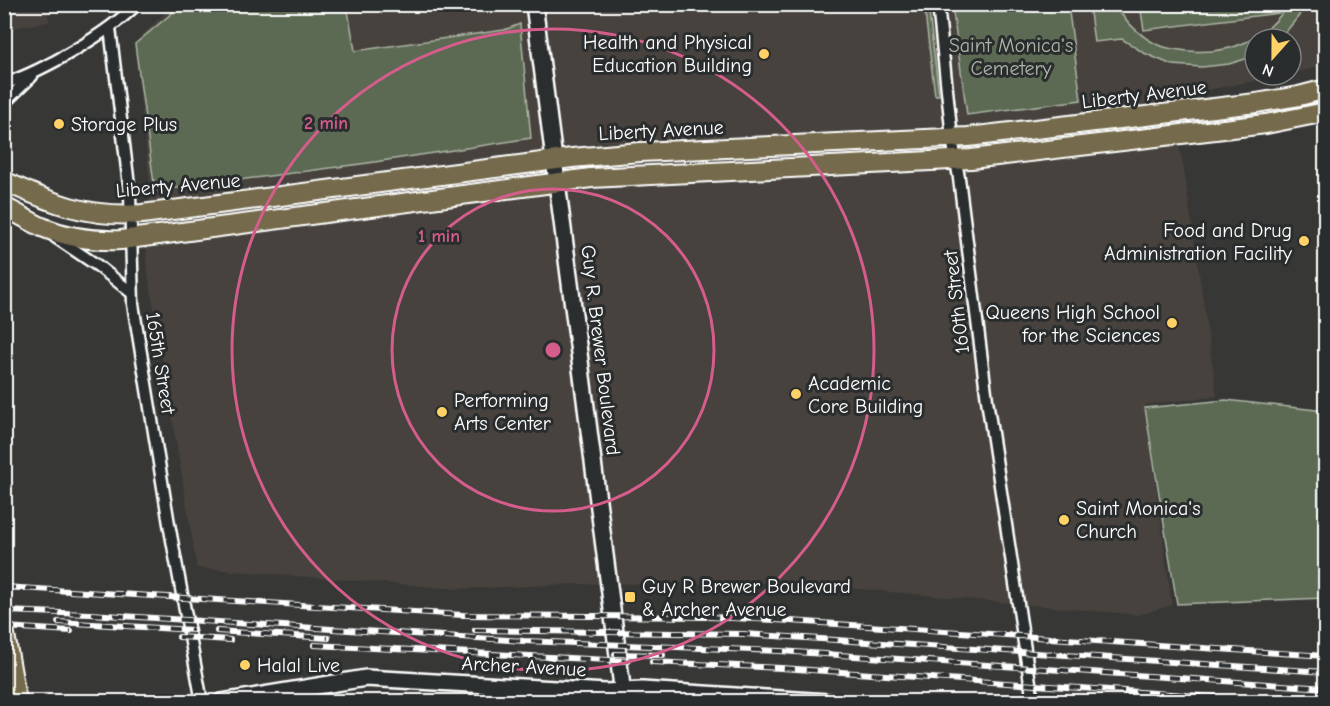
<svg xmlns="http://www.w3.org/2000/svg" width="1330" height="706" viewBox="0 0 1330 706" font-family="'Comic Neue',sans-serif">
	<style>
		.built { fill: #46433d }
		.green { fill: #5d6b52; stroke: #aeb5a8; stroke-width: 1.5 }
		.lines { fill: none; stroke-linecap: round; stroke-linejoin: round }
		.street-casing { stroke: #fff; stroke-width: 15 }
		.secondary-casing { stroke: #fff; stroke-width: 20 }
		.primary-casing { stroke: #fff; stroke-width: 22 }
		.street { stroke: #2a2d2e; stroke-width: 10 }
		.secondary { stroke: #2a2d2e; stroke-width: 15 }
		.primary { stroke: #746b4b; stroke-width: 18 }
		.rail-casing { stroke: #fff; stroke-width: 6 }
		.rail { stroke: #2a2d2e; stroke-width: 4; stroke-dasharray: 11; stroke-linecap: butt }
		.ring { fill: none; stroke: #d45d8c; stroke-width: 3 }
		.poi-dot { fill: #ffd166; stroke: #2a2d2e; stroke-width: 2 }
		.labels { text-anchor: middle; stroke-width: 6; stroke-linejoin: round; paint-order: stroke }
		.poi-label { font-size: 20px; fill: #fff; stroke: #2a2d2e; text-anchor: start }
		.park-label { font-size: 20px; fill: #aeb5a8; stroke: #2a2d2e }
		.street-label { font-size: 20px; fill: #fff; stroke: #2a2d2e }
		.centre { fill: #d45d8c; stroke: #2a2d2e; stroke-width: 3 }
		.ring-label { font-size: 18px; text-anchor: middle; font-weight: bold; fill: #d45d8c; stroke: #2a2d2e; stroke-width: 6; stroke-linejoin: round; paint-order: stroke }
	</style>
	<rect width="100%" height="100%" fill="#373735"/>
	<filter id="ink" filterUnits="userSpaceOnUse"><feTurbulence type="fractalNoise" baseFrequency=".0167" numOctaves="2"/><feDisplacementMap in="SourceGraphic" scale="12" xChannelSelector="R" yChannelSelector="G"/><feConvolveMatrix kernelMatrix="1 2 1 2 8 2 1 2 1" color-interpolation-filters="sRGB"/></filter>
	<g filter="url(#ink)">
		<g class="built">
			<polygon points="170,4 1326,5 1325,65 1291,74 1291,39 1255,39 1255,75 1286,75 1166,98 1183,163 1217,396 1145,405 1172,605 1139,615 837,587 766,583 579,584 458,589 197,568 146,261 150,185 134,43 167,11"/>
			<polygon points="4,5 47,5 49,22 5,29"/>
		</g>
		<g class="green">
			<polygon points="174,5 347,5 355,51 504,30 520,24 531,138 368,163 155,191 135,44 172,13"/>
			<polygon points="924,5 928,5 939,95 935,95"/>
			<polygon points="952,5 1068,5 1081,100 967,115"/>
			<path d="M1089 5H1114C1126 21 1139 36 1158 45 1168 49 1179 50 1189 51 1230 55 1266 39 1288 5H1305L1298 17 1280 39H1255V56L1229 64 1202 67 1172 65 1144 53 1122 39 1094 42Z"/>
			<polygon points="1140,5 1278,5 1279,13 1144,30"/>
			<polygon points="1226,400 1325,411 1325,598 1177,604 1145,408"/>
		</g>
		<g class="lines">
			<defs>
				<g id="street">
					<polyline points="938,4 952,138 959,178 987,400 1033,702"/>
					<polyline points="110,28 130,194 133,304 169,524 202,702"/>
					<path d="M4 84C45 70 107 34 137 4"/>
					<polyline points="4,103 32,76"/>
					<polyline points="55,237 98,266 132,293"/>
				</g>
				<g id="secondary">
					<polyline points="534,4 624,702"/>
					<polyline points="221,702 366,678 606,692 642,690 828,702"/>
				</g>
				<g id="primary">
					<path d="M4 181C51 203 89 218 142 214L572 158 640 152 968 137 1256 103 1299 96 1326 89"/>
					<path d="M4 207C17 213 29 221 42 227 66 237 95 241 121 240L591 178 971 159 1266 124 1326 112"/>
					<polyline points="4,629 17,702"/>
				</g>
			</defs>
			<use href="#street" class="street-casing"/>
			<use href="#secondary" class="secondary-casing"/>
			<use href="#primary" class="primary-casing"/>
			<use href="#street" class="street"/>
			<use href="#secondary" class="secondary"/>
			<use href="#primary" class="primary"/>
			<defs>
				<g id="rail">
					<polyline points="4,587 463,615 709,617 775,620 1326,656"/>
					<polyline points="4,611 90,614 524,641 780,651 1326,688"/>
					<polyline points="58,622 193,630"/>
					<polyline points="4,627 71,631"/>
					<polyline points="475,630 744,634 1326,672"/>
					<polyline points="217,631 328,638"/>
					<polyline points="179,637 230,640"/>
					<polyline points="314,645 628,661"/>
					<polyline points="615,654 663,655"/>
					<polyline points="652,662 781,668 1290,702"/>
				</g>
			</defs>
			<use href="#rail" class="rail-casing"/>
			<use href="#rail" class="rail"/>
		</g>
	</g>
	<g class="ring">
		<circle cx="553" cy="350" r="161"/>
		<circle cx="553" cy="350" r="321"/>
	</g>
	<g class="poi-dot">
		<circle cx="764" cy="54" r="6"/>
		<circle cx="59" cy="124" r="6"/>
		<circle cx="1304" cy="241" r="6"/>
		<circle cx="1172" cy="323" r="6"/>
		<circle cx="796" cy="394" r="6"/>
		<circle cx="442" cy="412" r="6"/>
		<circle cx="1064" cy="520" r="6"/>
		<rect x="624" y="591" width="12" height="12" rx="3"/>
		<circle cx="245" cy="665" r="6"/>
	</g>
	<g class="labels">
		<g class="poi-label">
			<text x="752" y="49" text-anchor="end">Health and Physical<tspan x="752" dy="23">Education Building</tspan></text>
			<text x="71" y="131">Storage Plus</text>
			<text x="1292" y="237" text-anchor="end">Food and Drug<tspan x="1292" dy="23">Administration Facility</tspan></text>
			<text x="1160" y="319" text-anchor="end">Queens High School<tspan x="1160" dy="23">for the Sciences</tspan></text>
			<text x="808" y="390">Academic<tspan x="808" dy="23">Core Building</tspan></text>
			<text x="454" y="407">Performing<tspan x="454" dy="23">Arts Center</tspan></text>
			<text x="1076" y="515">Saint Monica's<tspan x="1076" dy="23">Church</tspan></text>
			<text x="642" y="593">Guy R Brewer Boulevard<tspan x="642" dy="23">&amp; Archer Avenue</tspan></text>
			<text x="257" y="672">Halal Live</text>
		</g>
		<g class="park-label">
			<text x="1011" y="52">Saint Monica's<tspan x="1011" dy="23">Cemetery</tspan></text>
		</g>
		<g class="street-label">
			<text transform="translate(1144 94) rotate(-7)" y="7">Liberty Avenue</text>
			<text transform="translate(661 130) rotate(-3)" y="7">Liberty Avenue</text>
			<text transform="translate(178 185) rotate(-5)" y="7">Liberty Avenue</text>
			<text transform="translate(956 302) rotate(-97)" y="7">160th Street</text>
			<text transform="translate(601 350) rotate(83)" y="7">Guy R. Brewer Boulevard</text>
			<text transform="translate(161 363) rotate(81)" y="7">165th Street</text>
			<text transform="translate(524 666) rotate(3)" y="7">Archer Avenue</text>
		</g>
	</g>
	<circle cx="553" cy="350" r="9" class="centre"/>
	<g class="ring-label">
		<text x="326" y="129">2 min</text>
		<text x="439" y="242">1 min</text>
	</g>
	<rect width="1330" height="706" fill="none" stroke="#2a2d2e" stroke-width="24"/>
	<rect x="12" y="12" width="1306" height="682" fill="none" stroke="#fff" stroke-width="2" filter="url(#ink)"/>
	<g transform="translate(1273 57) rotate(201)"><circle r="28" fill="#2a2d2e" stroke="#7f8182" stroke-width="1.5"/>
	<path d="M0-4.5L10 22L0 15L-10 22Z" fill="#ffd166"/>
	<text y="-9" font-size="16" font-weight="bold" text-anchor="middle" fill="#ffffff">N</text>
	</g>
</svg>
